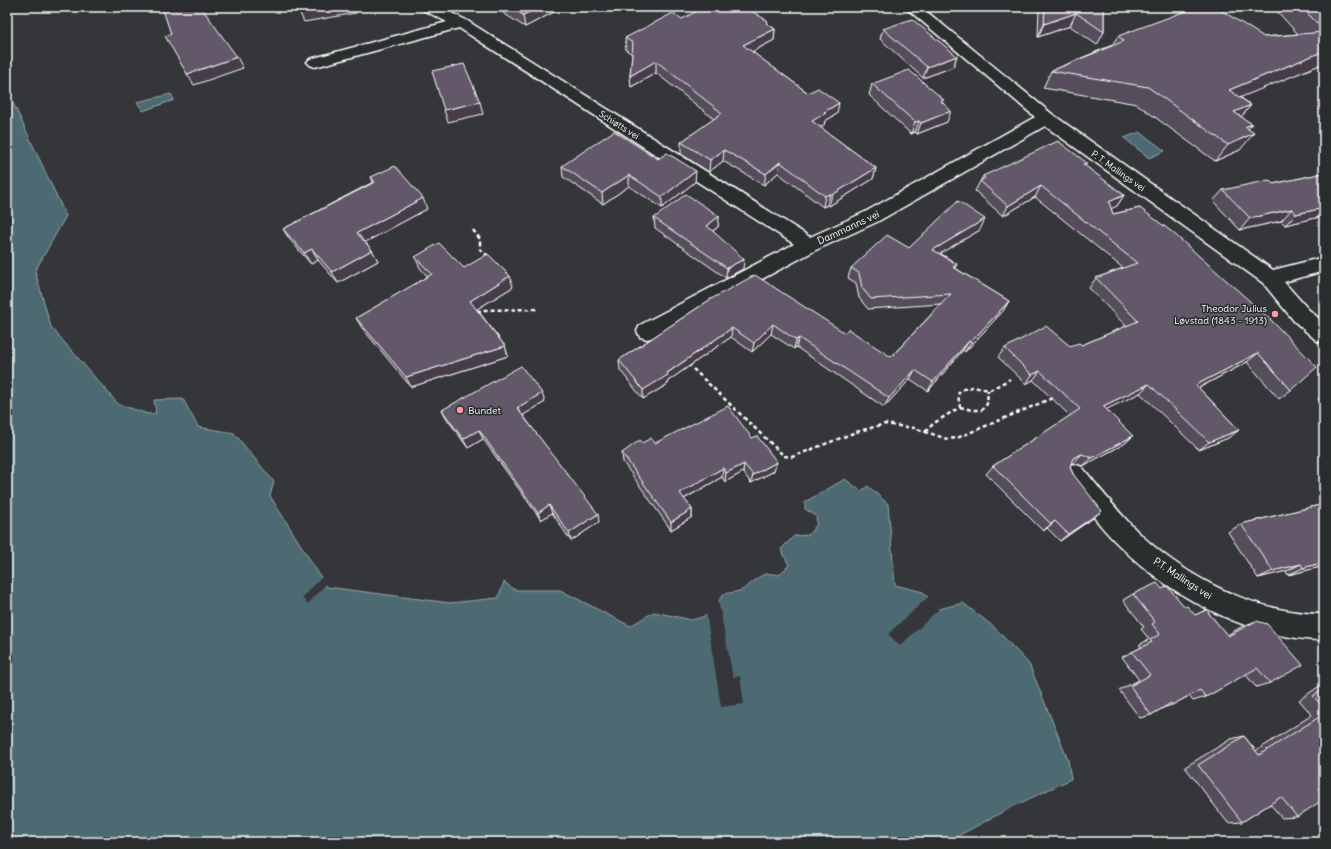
<svg xmlns="http://www.w3.org/2000/svg" width="1331" height="849" viewBox="0 0 1331 849" font-family="Delius,sans-serif">
	<style>
		.water { fill: #4e6b72; stroke: #95a6aa }
		.pier { fill: #35363a }
		.lines { fill: none; stroke-linecap: round; stroke-linejoin: round }
		.minor-casing { stroke: #fff; stroke-width: 3 }
		.path { stroke: #fff; stroke-width: 2.5; stroke-dasharray: 4 3; stroke-linecap: butt }
		.minor { fill: #2a2d2e; fill-rule: evenodd }
		.wall { fill: #544d5b; stroke: #fff }
		.shaded-wall { fill: #453e4a; stroke: #fff }
		.building { fill: #62596a; stroke: #fff }
		.poi-dot { fill: #ff9aa2; stroke: #2a2d2e; stroke-width: 1.5 }
		.labels { text-anchor: middle; stroke-width: 3; stroke-linejoin: round; paint-order: stroke }
		.far-street-label { font-size: 9px; fill: #fff; stroke: #2a2d2e }
		.street-label { font-size: 10px; fill: #fff; stroke: #2a2d2e }
		.poi-label { font-size: 10px; fill: #fff; stroke: #2a2d2e; text-anchor: end }
	</style>
	<rect width="100%" height="100%" fill="#35363a"/>
	<filter id="ink" filterUnits="userSpaceOnUse"><feTurbulence type="fractalNoise" baseFrequency=".025" numOctaves="2"/><feDisplacementMap in="SourceGraphic" scale="8" xChannelSelector="R" yChannelSelector="G"/><feConvolveMatrix kernelMatrix="1 2 1 2 8 2 1 2 1" color-interpolation-filters="sRGB"/></filter>
	<g filter="url(#ink)">
		<g class="water">
			<path d="M7 90 66 216 35 271 51 327 118 404 148 414 156 413 154 400 183 399 198 427 234 433 274 482 270 496 327 587 450 603 498 598 504 582 515 590H560L630 626 654 612 692 620 711 614 723 594C729 593 737 592 742 590 757 581 759 570 779 575L789 565 781 549 794 536 808 535 817 524 816 516 805 509V502L845 479 861 491 868 486 888 504 895 585 923 592 939 609 963 603 994 627 1029 664 1068 760 1071 779 1006 810 947 842H7Z"/>
			<polygon points="171,94 174,100 143,111 137,102"/>
			<polygon points="1140,132 1165,151 1149,158 1124,138"/>
		</g>
		<g class="pier">
			<polygon points="323,576 327,583 308,604 302,598"/>
			<polygon points="929,596 939,609 900,646 888,634"/>
			<polygon points="718,599 733,677 740,676 744,704 721,707 706,613 710,612"/>
		</g>
		<g class="lines">
			<defs>
				<g id="minor">
					<polygon points="421,7 439,7 466,20 810,237 865,212 1035,117 905,7 921,7 1052,114 1273,270 1324,257 1324,271 1284,282 1308,309 1324,323 1324,343 1317,341 1294,321 1263,283 1045,126 877,222 816,250 654,337 647,339 640,337 637,331 640,325 794,244 459,28 315,67 310,65 307,62 310,59 447,22 423,10"/>
					<polygon points="1246,7 1270,7 1268,10 1248,10"/>
					<path d="M1074 464 1082 467C1100 489 1118 512 1138 532 1186 578 1257 614 1324 614V640C1253 640 1173 598 1123 549 1101 529 1084 504 1066 481L1063 474 1066 467Z"/>
				</g>
			</defs>
			<use href="#minor" class="minor-casing"/>
			<g class="path">
				<polyline points="473,230 480,239 480,249 488,256"/>
				<polyline points="477,312 482,310 538,309"/>
				<polyline points="688,364 784,456 792,457 856,432 885,424 914,428 947,439 957,438 1055,397"/>
				<polyline points="960,407 972,410 982,410 987,404 988,390"/>
				<polyline points="925,432 934,423 960,407 958,395 960,390 972,387 990,390 1010,379"/>
			</g>
			<use href="#minor" class="minor"/>
		</g>
		<g class="wall">
			<polygon points="499,7 555,7 556,11 525,27 500,11"/>
			<polygon points="746,7 757,7 751,10"/>
			<polygon points="1039,7 1104,7 1104,32 1097,45 1070,26 1038,37"/>
			<polygon points="1273,7 1324,7 1324,66 1322,64 1240,97 1251,105 1241,117 1252,124 1248,129 1240,150 1215,161 1137,104 1043,88 1051,71 1112,45 1118,36 1264,37 1298,34"/>
			<polygon points="682,19 767,24 775,29 774,40 752,52 837,114 825,121 824,125 820,127 876,168 873,179 829,206 827,205 823,207 778,173 764,185 723,161 709,172 681,154 681,142 714,119 656,73 631,87 630,76 632,54 626,50 625,38"/>
			<polygon points="883,29 957,56 953,67 923,78 880,39"/>
			<polygon points="872,84 943,104 947,122 917,134 915,132 911,134 869,95"/>
			<polygon points="658,159 695,182 662,208 629,186 603,204 563,177 562,166"/>
			<polygon points="1087,163 1085,166 1124,195 1117,206 1111,208 1113,214 1140,208 1291,390 1279,399 1247,362 1199,388 1239,430 1228,438 1199,450 1140,393 1106,409 1133,436 1124,444 1083,466 1073,463 1071,464 1070,467 1093,518 1060,541 1047,528 1043,531 986,474 993,466 1070,416 1033,380 1026,384 998,357 1005,348 1070,346 1082,345 1126,326 1089,288 1096,278 1123,268 1035,197 1003,216 975,191 983,176"/>
			<polygon points="1324,173 1324,216 1285,225 1281,221 1240,230 1213,201 1223,190 1273,184"/>
			<polygon points="371,177 427,209 365,242 372,250 378,261 338,283 318,260 311,264 290,240 283,229 373,182"/>
			<polygon points="719,216 718,227 713,231 743,269 726,278 655,228 654,218"/>
			<polygon points="980,230 940,253 957,264 955,268 1009,301 1003,311 965,352 963,350 928,391 910,379 884,407 796,347 794,349 771,334 752,352 731,337 668,381 668,384 643,399 620,370 619,360 711,299 845,333 891,357 941,304 868,309 859,298 856,283 848,278 851,268 909,248"/>
			<polygon points="415,257 464,268 513,287 477,309 505,346 508,356 411,387 362,328 356,318 428,277 420,268"/>
			<polygon points="1324,394 1324,406 1318,399"/>
			<polygon points="545,402 523,415 599,522 571,541 552,513 541,520 483,439 468,448 447,419 442,410"/>
			<polygon points="752,438 774,471 751,483 743,472 725,482 722,477 684,499 692,509 692,517 671,530 623,462 622,453 642,443"/>
			<polygon points="1324,504 1324,566 1288,575 1286,571 1258,578 1228,532 1241,524"/>
			<polygon points="1162,589 1195,615 1206,610 1227,635 1243,626 1256,621 1270,683 1256,687 1245,674 1206,697 1193,701 1189,696 1172,705 1163,708 1151,715 1140,718 1119,690 1139,680 1122,657 1142,647 1139,645 1149,639 1141,629 1144,627 1123,600 1133,594"/>
			<polygon points="1324,683 1324,762 1322,763 1297,817 1282,818 1270,804 1242,822 1228,823 1185,767 1231,739 1244,736 1256,751 1312,715 1299,700"/>
		</g>
		<g class="shaded-wall">
			<polygon points="323,7 355,7 356,13 304,22 299,11"/>
			<polygon points="540,7 555,7 556,11 525,27 523,15"/>
			<polygon points="752,7 757,7 751,10"/>
			<polygon points="1076,13 1070,26 1038,37 1044,24"/>
			<polygon points="775,29 774,40 742,57 743,45"/>
			<polygon points="1324,51 1324,61 1322,64 1217,107 1229,90"/>
			<polygon points="957,56 953,67 923,78 927,67"/>
			<polygon points="237,57 243,68 194,85 187,74"/>
			<polygon points="656,61 656,73 631,87 630,76"/>
			<polygon points="480,102 483,114 448,122 444,110"/>
			<polygon points="839,103 837,114 825,121 824,125 810,133 812,121 824,112"/>
			<polygon points="1251,105 1238,121 1234,112"/>
			<polygon points="951,111 947,122 917,134 921,123"/>
			<polygon points="919,121 915,132 911,134 915,122"/>
			<polygon points="1252,124 1239,140 1254,133 1240,150 1215,161 1228,145 1245,127"/>
			<polygon points="724,150 723,161 709,172 710,160"/>
			<polygon points="780,162 778,173 764,185 766,174"/>
			<polygon points="876,168 873,179 829,206 832,195"/>
			<polygon points="696,171 695,182 662,208 662,197"/>
			<polygon points="629,175 629,186 603,204 602,193"/>
			<polygon points="1041,186 1035,197 1003,216 1008,206"/>
			<polygon points="830,194 827,205 823,207 825,196"/>
			<polygon points="1124,195 1117,206 1102,213 1109,202"/>
			<polygon points="423,198 427,209 362,244 357,233"/>
			<polygon points="1324,208 1324,216 1285,225 1296,214"/>
			<polygon points="1292,209 1281,221 1240,230 1250,218"/>
			<polygon points="719,216 718,227 706,236 707,226"/>
			<polygon points="985,219 980,230 929,260 933,250"/>
			<polygon points="312,249 318,260 311,264 304,253"/>
			<polygon points="372,250 378,261 338,283 332,272"/>
			<polygon points="744,259 743,269 726,278 727,268"/>
			<polygon points="510,276 513,287 474,311 470,301"/>
			<polygon points="1009,301 1003,311 965,352 971,342"/>
			<polygon points="773,324 771,334 752,352 754,343"/>
			<polygon points="732,328 731,337 668,381 668,384 643,399 643,390"/>
			<polygon points="799,338 796,347 794,349 796,340"/>
			<polygon points="969,341 963,350 928,391 933,382"/>
			<polygon points="505,346 508,356 411,387 406,377"/>
			<polygon points="1258,353 1247,362 1187,394 1196,385"/>
			<polygon points="915,370 910,379 884,407 889,398"/>
			<polygon points="1040,371 1033,380 1026,384 1032,375"/>
			<polygon points="1149,384 1140,393 1095,415 1103,406"/>
			<polygon points="542,393 545,402 520,417 517,408"/>
			<polygon points="479,430 483,439 468,448 463,439"/>
			<polygon points="1239,430 1228,438 1199,450 1209,442"/>
			<polygon points="1133,436 1124,444 1083,466 1092,458"/>
			<polygon points="1082,454 1073,463 1065,466 1073,458"/>
			<polygon points="777,462 774,471 751,483 753,475"/>
			<polygon points="744,464 743,472 725,482 726,473"/>
			<polygon points="723,468 722,477 680,501 680,493"/>
			<polygon points="549,505 552,513 541,520 538,513"/>
			<polygon points="692,509 692,517 671,530 671,522"/>
			<polygon points="1102,511 1093,518 1060,541 1068,534"/>
			<polygon points="598,514 599,522 571,541 569,533"/>
			<polygon points="1055,521 1047,528 1043,531 1051,524"/>
			<polygon points="1324,562 1324,566 1288,575 1303,568"/>
			<polygon points="1301,564 1286,571 1258,578 1273,571"/>
		</g>
		<g class="building">
			<polygon points="162,7 201,7 237,57 187,74 165,36 171,34"/>
			<polygon points="299,7 323,7 299,11"/>
			<polygon points="510,7 540,7 523,15"/>
			<polygon points="705,7 745,7 768,21 766,23 775,29 743,45 808,93 818,88 839,103 824,112 826,113 812,121 876,168 832,195 830,194 825,196 780,162 766,174 724,150 710,160 681,142 722,113 656,61 630,76 633,43 625,38 673,13 682,19"/>
			<polygon points="1045,7 1104,7 1104,32 1076,13 1044,24"/>
			<polygon points="1197,7 1216,7 1264,37 1324,32 1324,51 1229,90 1251,105 1234,112 1252,124 1245,127 1254,133 1228,145 1148,87 1051,71 1124,41 1118,36"/>
			<polygon points="1301,7 1324,7 1324,30"/>
			<polygon points="912,19 957,56 927,67 883,29"/>
			<polygon points="464,64 480,102 444,110 432,71"/>
			<polygon points="909,70 944,100 941,101 951,111 921,123 919,121 915,122 872,84"/>
			<polygon points="614,131 658,159 667,153 696,171 662,197 629,175 602,193 562,166"/>
			<polygon points="1058,141 1087,163 1083,164 1124,195 1109,202 1113,214 1140,208 1172,232 1271,320 1317,367 1291,390 1258,353 1196,385 1239,430 1209,442 1149,384 1103,406 1133,436 1092,458 1082,454 1073,458 1070,467 1073,474 1102,511 1068,534 1055,521 1051,524 993,466 1080,409 1040,371 1032,375 1005,348 1046,326 1070,346 1079,343 1082,345 1138,321 1096,278 1137,263 1041,186 1008,206 980,181 985,178 983,176"/>
			<polygon points="395,166 423,198 357,233 372,250 332,272 312,249 304,253 283,229 375,182 371,177"/>
			<polygon points="1324,173 1324,208 1296,214 1292,209 1250,218 1223,190 1269,180 1273,184"/>
			<polygon points="686,194 719,216 707,226 744,259 727,268 654,218"/>
			<polygon points="958,201 985,219 933,250 957,264 953,267 1009,301 971,342 969,341 933,382 915,370 889,398 799,338 796,340 773,324 754,343 732,328 667,373 668,375 643,390 619,360 711,299 755,275 845,333 848,329 891,357 951,294 871,299 862,288 859,273 851,268 887,235 909,248"/>
			<polygon points="439,243 464,268 488,254 510,276 470,301 505,346 406,377 356,318 432,274 415,257"/>
			<polygon points="521,366 542,393 517,408 598,514 569,533 549,505 538,513 479,430 463,439 442,410"/>
			<polygon points="728,406 752,438 757,436 777,462 753,475 744,464 726,473 723,468 680,493 692,509 671,522 622,453 640,440 642,443 651,438 655,443"/>
			<polygon points="1324,504 1324,562 1303,568 1301,564 1273,571 1241,524"/>
			<polygon points="1157,583 1162,589 1167,586 1185,607 1187,606 1195,615 1206,610 1228,636 1256,621 1267,624 1303,665 1270,683 1257,668 1206,697 1200,690 1172,705 1171,703 1151,715 1130,686 1150,675 1132,652 1152,642 1150,640 1160,634 1152,624 1155,622 1133,594"/>
			<polygon points="1324,689 1324,708 1313,696"/>
			<polygon points="1324,714 1324,762 1322,763 1324,765 1324,799 1297,817 1281,797 1242,822 1198,765 1244,736 1259,755"/>
		</g>
	</g>
	<g class="poi-dot">
		<circle cx="1275" cy="314" r="4"/>
		<circle cx="460" cy="410" r="4"/>
	</g>
	<g class="labels">
		<g class="far-street-label">
			<text transform="translate(619 125) rotate(32)" y="3">Schiøtts vei</text>
			<text transform="translate(1118 171) rotate(35)" y="3">P. T. Mallings vei</text>
		</g>
		<g class="street-label">
			<text transform="translate(848 227) rotate(-25)" y="4">Dammanns vei</text>
			<text transform="translate(1183 578) rotate(33)" y="4">P.T. Mallings vei</text>
		</g>
		<g class="poi-label">
			<text x="1267" y="312">Theodor Julius<tspan x="1267" dy="12">Løvstad (1843 - 1913)</tspan></text>
			<text x="468" y="414" text-anchor="start">Bundet</text>
		</g>
	</g>
	<rect width="1331" height="849" fill="none" stroke="#2a2d2e" stroke-width="24"/>
	<rect x="12" y="12" width="1307" height="825" fill="none" stroke="#fff" stroke-width="1.5" filter="url(#ink)"/>
</svg>
